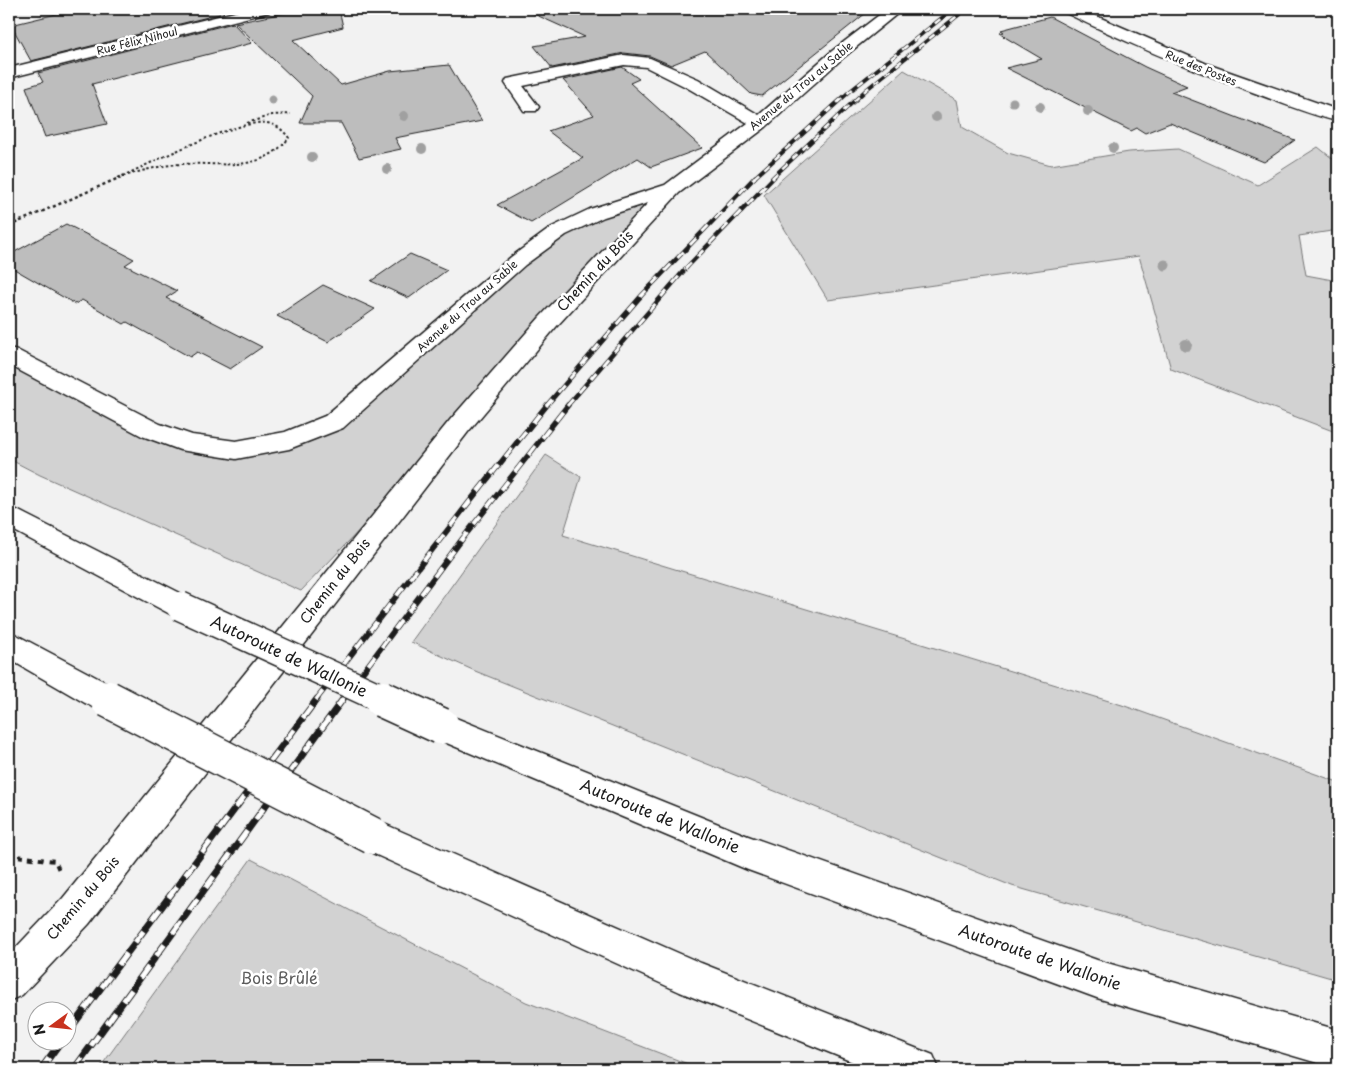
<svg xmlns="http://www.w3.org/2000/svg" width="1347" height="1078" viewBox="0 0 1347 1078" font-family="'Playpen Sans',sans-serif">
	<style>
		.green { fill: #d2d2d2; stroke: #777 }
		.building { fill: #bdbdbd; stroke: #1c1c1c }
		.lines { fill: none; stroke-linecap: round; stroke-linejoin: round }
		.minor-casing { stroke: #1c1c1c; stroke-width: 3 }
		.motorway-casing { stroke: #1c1c1c; stroke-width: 3 }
		.path-far2 { stroke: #1c1c1c; stroke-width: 2; stroke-dasharray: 2.5 2.5; stroke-linecap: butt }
		.path-far1 { stroke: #1c1c1c; stroke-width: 2.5; stroke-dasharray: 3 3; stroke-linecap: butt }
		.path { stroke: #1c1c1c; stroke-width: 4; stroke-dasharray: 5 5; stroke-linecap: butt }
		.minor { fill: #fff; fill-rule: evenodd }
		.motorway { fill: #fff; fill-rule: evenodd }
		.rail-far3-casing { stroke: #1c1c1c; stroke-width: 4 }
		.rail-far2-casing { stroke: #1c1c1c; stroke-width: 4.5 }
		.rail-far1-casing { stroke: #1c1c1c; stroke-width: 5.5 }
		.rail-casing { stroke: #1c1c1c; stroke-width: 7 }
		.rail-far3 { stroke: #fff; stroke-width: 2.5; stroke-dasharray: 7; stroke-linecap: butt }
		.rail-far2 { stroke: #fff; stroke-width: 3; stroke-dasharray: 9; stroke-linecap: butt }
		.rail-far1 { stroke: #fff; stroke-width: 4; stroke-dasharray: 11; stroke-linecap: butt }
		.rail { stroke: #fff; stroke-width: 5; stroke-dasharray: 14; stroke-linecap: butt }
		.motorway-bridge-far1-casing { stroke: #1c1c1c; stroke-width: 31; stroke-linecap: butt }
		.motorway-bridge-casing { stroke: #1c1c1c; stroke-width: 39; stroke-linecap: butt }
		.motorway-bridge-far1 { stroke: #fff; stroke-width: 28 }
		.motorway-bridge { stroke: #fff; stroke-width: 36 }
		.tree { fill: #a0a0a0 }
		.labels { text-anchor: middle; stroke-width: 5; stroke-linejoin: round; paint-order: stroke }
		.far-street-label { font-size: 11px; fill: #1c1c1c; stroke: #fff }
		.street-label { font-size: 14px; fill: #1c1c1c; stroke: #fff }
		.near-street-label { font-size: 16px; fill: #1c1c1c; stroke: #fff }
		.near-park-label { font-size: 16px; fill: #5c5c5c; stroke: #fff }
	</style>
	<rect width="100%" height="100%" fill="#f2f2f2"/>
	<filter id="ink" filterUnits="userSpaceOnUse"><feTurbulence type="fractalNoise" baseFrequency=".02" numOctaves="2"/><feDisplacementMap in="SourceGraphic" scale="10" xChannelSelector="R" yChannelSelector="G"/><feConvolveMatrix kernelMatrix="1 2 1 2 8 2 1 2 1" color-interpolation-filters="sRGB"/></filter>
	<g filter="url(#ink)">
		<g class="green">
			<polygon points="904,70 957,100 962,127 1008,153 1051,165 1129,152 1178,149 1258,185 1318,147 1338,163 1338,230 1299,236 1306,275 1338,281 1338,433 1171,369 1139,256 828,300 764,195"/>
			<polygon points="672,189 459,426 301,591 40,475 9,459 9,355 151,430 236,450 334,422 559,231"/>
			<polygon points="546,455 581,477 563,535 1122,705 1338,782 1338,980 1012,886 475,671 411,642"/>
			<polygon points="251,859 526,1002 701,1069 99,1069"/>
		</g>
		<g class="building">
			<polygon points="77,9 220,9 224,13 31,61 11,25"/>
			<polygon points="304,9 339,9 343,27 293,40 341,85 390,71 449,65 482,121 395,138 401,149 359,158 341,123 300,123 312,96 235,23"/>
			<polygon points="523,9 871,9 762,96 751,94 705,51 671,65 650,56 624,53 552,68 534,46 585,37"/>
			<polygon points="1050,17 1145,67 1187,86 1171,92 1295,140 1264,162 1170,123 1145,133 1137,128 1131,131 1006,68 1042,59 1003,36 1005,36 1000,33 1004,32 1001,30"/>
			<polygon points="233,23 252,43 92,84 107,124 45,137 26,87 43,82 38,73"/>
			<polygon points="622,67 639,79 630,83 702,148 651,167 638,158 531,223 497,205 583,158 548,131 594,115 563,80"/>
			<polygon points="66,224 134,259 125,265 177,291 166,298 262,347 230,369 197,352 190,357 127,322 124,324 82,300 75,304 9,266 9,255"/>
			<polygon points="410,254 447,270 409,298 371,281"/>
			<polygon points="323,285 375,309 328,342 277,316"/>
		</g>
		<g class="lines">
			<defs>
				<g id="minor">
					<polygon points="247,9 271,9 269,12 9,78 9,68"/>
					<polygon points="887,9 903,9 844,57 766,127 679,193 556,327 468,432 89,924 22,995 9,1001 9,955 63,898 450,420 540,317 648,203 604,217 566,235 525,265 343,428 289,449 236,459 180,450 142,436 9,365 9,348 17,350 160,424 192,435 236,441 285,432 325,416 511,257 552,227 590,209 665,185 748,123 686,87 646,67 624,65 523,86 539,107 536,111 524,111 505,83 507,79 624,55 650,58 698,79 759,115 832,51"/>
					<path d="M1062 9H1080L1207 64 1338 110V121C1310 115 1282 103 1255 93 1190 69 1126 43 1064 12Z"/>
				</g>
				<g id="motorway">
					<polygon points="9,506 190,598 195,606 190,614 180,618 170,614 9,528"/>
					<polygon points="9,631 107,683 112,693 107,703 96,707 85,703 9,659"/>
					<polygon points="441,712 748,836 1097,960 1338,1030 1338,1069 1097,998 748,870 430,736 425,726 430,716"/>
					<polygon points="373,819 701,963 933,1055 939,1069 870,1069 680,992 361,848 356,836 361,824"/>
				</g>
			</defs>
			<use href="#minor" class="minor-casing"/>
			<use href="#motorway" class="motorway-casing"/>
			<g class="path-far2">
				<polyline points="247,123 272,115 291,114"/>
				<path d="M118 178C150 164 236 119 267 123 277 125 283 130 289 138 260 174 223 162 182 164 161 165 141 171 121 177"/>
			</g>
			<polyline class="path-far1" points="9,226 121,177"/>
			<polyline class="path" points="9,855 55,861 60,872"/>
			<use href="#minor" class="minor"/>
			<use href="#motorway" class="motorway"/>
			<defs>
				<g id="rail-far3">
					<polyline points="754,178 849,92 953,9"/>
					<polyline points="772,178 867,89 966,9"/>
				</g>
				<g id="rail-far2">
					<polyline points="546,406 642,295 755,177"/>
					<polyline points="567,406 688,266 774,177"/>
				</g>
				<g id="rail-far1">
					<polyline points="316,700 470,501 547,405"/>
					<polyline points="342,700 463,538 568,405"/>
				</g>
				<g id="rail">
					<polyline points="68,1032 317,699"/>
					<polyline points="41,1069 62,1040"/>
					<polyline points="74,1069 343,699"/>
				</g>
			</defs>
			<use href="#rail-far3" class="rail-far3-casing"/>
			<use href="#rail-far2" class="rail-far2-casing"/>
			<use href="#rail-far1" class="rail-far1-casing"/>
			<use href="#rail" class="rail-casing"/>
			<use href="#rail-far3" class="rail-far3"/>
			<use href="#rail-far2" class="rail-far2"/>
			<use href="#rail-far1" class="rail-far1"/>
			<use href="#rail" class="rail"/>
			<defs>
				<g id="motorway-bridge-far1">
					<polyline points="180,606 385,700"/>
					<polyline points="96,693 110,700"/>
				</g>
				<g id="motorway-bridge">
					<polyline points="108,699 373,836"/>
					<polyline points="382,699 441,726"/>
				</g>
			</defs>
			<use href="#motorway-bridge-far1" class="motorway-bridge-far1-casing"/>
			<use href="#motorway-bridge" class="motorway-bridge-casing"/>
			<use href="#motorway-bridge-far1" class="motorway-bridge-far1"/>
			<use href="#motorway-bridge" class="motorway-bridge"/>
		</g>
		<g class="tree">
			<circle cx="272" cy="100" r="4.5"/>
			<circle cx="1013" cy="102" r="4.5"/>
			<circle cx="1040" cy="107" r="5"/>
			<circle cx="1088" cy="111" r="5"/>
			<circle cx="404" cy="116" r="5"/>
			<circle cx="936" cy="117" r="5"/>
			<circle cx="1113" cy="148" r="5"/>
			<circle cx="422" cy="149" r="5"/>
			<circle cx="312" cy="157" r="5"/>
			<circle cx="387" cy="169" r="5"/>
			<circle cx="1165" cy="265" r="5.5"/>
			<circle cx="1186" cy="345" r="6"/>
		</g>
	</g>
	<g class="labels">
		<g class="far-street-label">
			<text transform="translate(137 41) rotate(-14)" y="4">Rue Félix Nihoul</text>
			<text transform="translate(1201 68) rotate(22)" y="4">Rue des Postes</text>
			<text transform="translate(801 86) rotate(-40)" y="4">Avenue du Trou au Sable</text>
			<text transform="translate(467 306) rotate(-42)" y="4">Avenue du Trou au Sable</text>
		</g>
		<g class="street-label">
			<text transform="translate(595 271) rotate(-47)" y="5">Chemin du Bois</text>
			<text transform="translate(335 581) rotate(-52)" y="5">Chemin du Bois</text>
			<text transform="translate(83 898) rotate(-50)" y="5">Chemin du Bois</text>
		</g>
		<g class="near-street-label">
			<text transform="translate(289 656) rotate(25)" y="6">Autoroute de Wallonie</text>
			<text transform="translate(660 816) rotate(22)" y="6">Autoroute de Wallonie</text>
			<text transform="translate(1040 957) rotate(19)" y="6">Autoroute de Wallonie</text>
		</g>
		<g class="near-park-label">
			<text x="279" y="984">Bois Brûlé</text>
		</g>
	</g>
	<rect width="1347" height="1078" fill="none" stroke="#fff" stroke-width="30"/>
	<rect x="15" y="15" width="1317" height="1048" fill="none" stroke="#1c1c1c" stroke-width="2" filter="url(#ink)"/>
	<g transform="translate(52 1026) rotate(255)"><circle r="24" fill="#ffffff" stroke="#a4a4a4"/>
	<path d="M0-4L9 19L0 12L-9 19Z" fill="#c8321e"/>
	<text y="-8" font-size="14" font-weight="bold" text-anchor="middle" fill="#1c1c1c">N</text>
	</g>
</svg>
